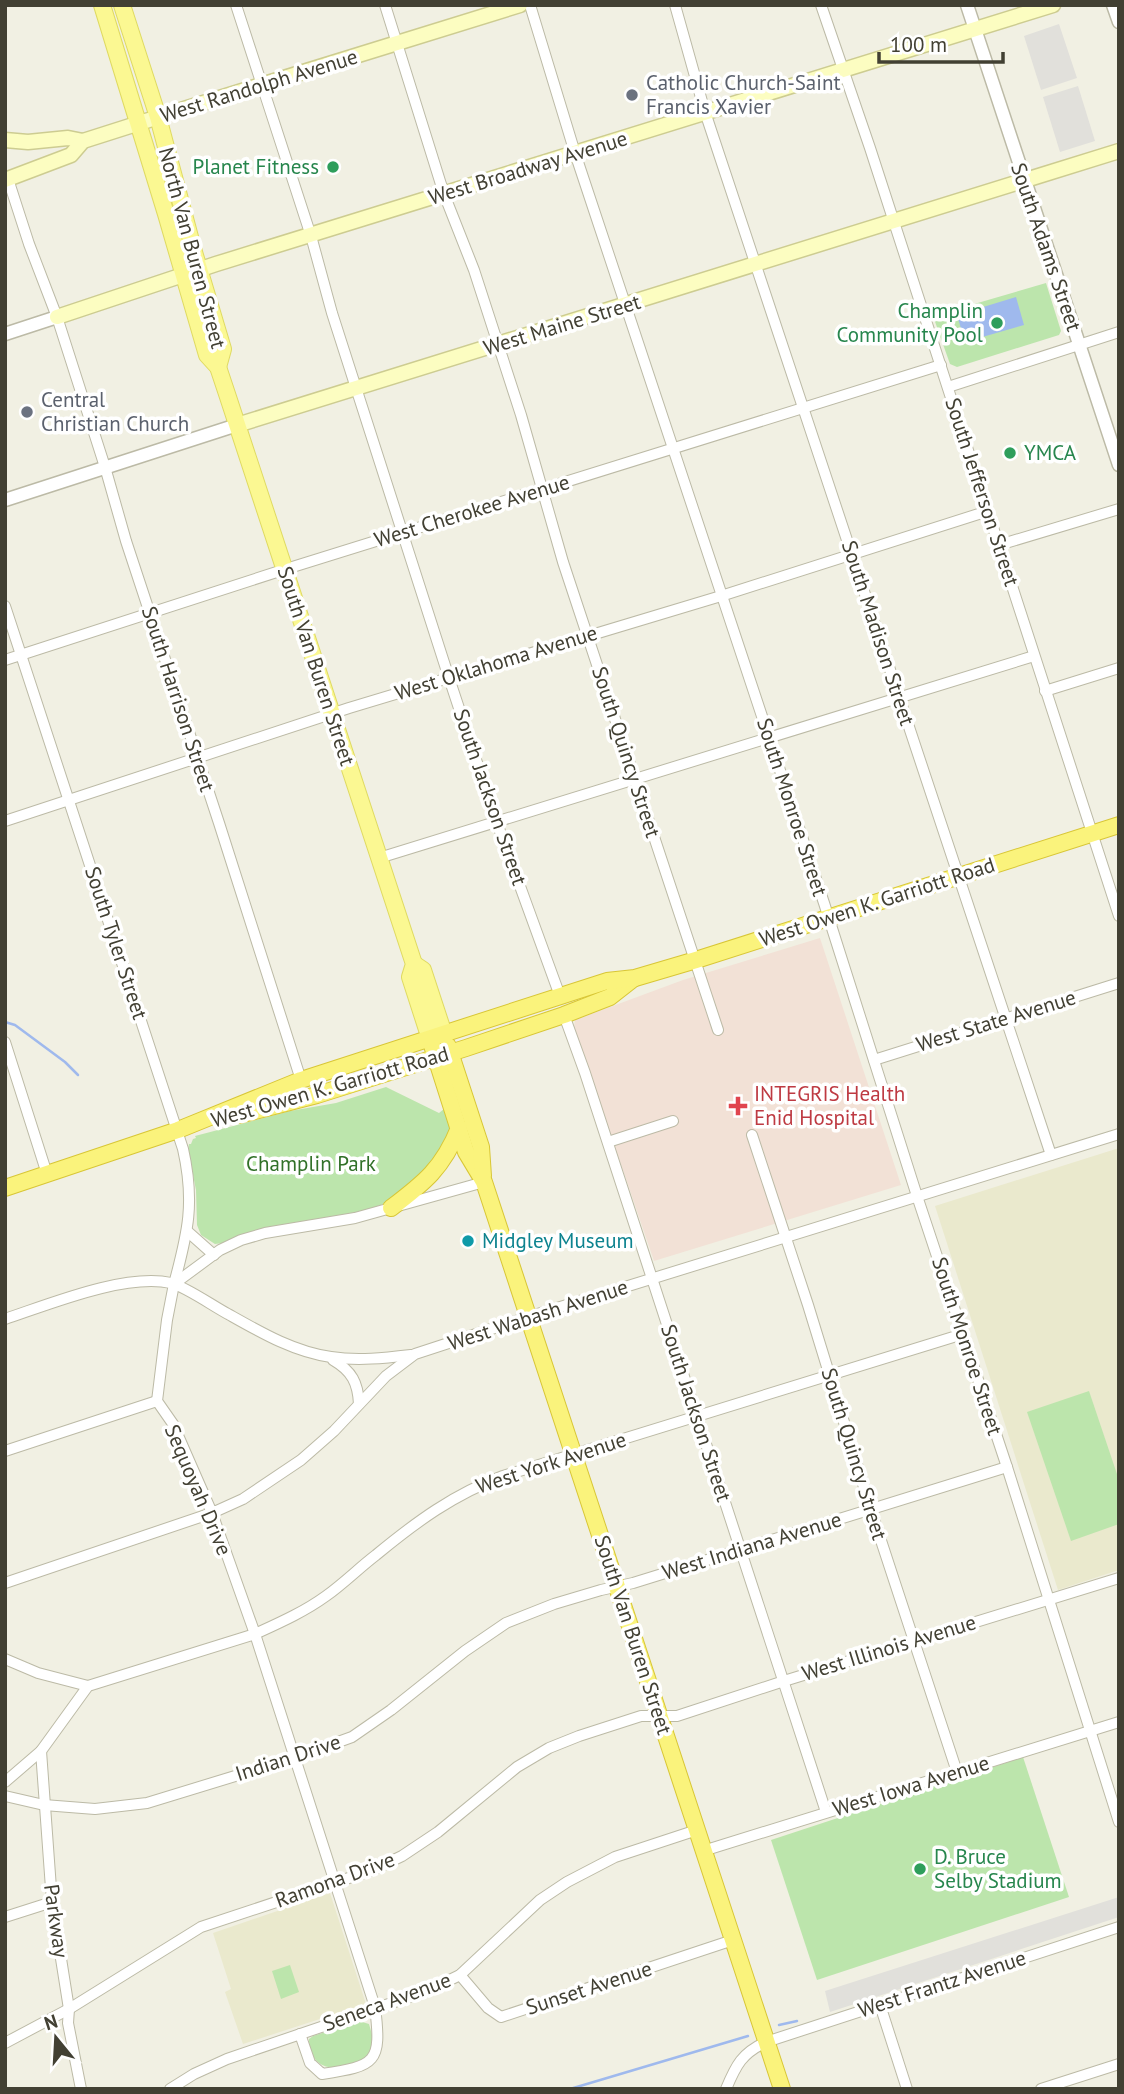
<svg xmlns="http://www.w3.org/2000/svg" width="1124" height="2094" viewBox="0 0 1124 2094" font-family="'PT Sans',sans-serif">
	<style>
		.education { fill: #eae9cd }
		.medical { fill: #f2e1d6 }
		.green { fill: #bce5ac }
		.parking { fill: #e1e0db }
		.water { fill: #9fb9ed }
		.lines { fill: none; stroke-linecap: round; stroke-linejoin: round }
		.stream { stroke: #9fb9ed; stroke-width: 2.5 }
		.minor-casing { stroke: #bcbaa6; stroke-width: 12 }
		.tertiary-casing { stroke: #bcbaa6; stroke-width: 15 }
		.secondary-casing { stroke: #cdcc91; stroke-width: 17 }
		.primary-casing { stroke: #dfda62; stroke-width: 18 }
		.trunk-casing { stroke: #d8c636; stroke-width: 18 }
		.minor { stroke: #fff; stroke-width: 10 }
		.tertiary { stroke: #fff; stroke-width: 12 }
		.secondary { stroke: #fcfdc1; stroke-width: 14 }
		.primary { stroke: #fbf892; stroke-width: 16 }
		.trunk { stroke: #faf37c; stroke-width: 16 }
		.worship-dot { fill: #6b7280; stroke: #fff; stroke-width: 2.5 }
		.leisure-dot { fill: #2e9e5b; stroke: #fff; stroke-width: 2.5 }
		.health-dot { fill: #e0444e; stroke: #fff; stroke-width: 2.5 }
		.culture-dot { fill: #0f9aa8; stroke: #fff; stroke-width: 2.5 }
		.labels { text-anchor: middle; stroke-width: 7; stroke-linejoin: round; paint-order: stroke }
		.worship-label { font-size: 21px; fill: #5b616d; stroke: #fff; text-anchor: start }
		.street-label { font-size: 21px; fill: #424033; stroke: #fff }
		.leisure-label { font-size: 21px; fill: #27864d; stroke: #fff; text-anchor: end }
		.health-label { font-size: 21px; fill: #be3a42; stroke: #fff; text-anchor: start }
		.park-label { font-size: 21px; fill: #327129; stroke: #fff }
		.culture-label { font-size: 21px; fill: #0d838f; stroke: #fff; text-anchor: start }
	</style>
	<rect width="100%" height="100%" fill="#f1f0e3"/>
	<g class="education">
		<polygon points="1119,1148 1119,1570 1058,1590 935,1206"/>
		<polygon points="330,1893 366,2004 243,2044 225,1992 231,1989 213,1933"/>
	</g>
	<polygon class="medical" points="820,938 901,1185 654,1261 574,1027 575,1020 683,980"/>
	<g class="green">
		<polygon points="1046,283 1061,331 1059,335 957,367 950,364 933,316"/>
		<polygon points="386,1087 439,1113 444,1109 452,1134 444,1150 401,1195 381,1205 353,1214 243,1235 223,1243 215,1244 201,1235 197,1225 196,1190 188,1150 189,1144 191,1144 193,1139 196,1138 195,1136 290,1111 336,1103"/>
		<polygon points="1089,1391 1119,1480 1119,1524 1071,1541 1027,1412"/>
		<polygon points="1023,1757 1069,1897 817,1980 771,1840"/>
		<polygon points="290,1965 299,1992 281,1999 272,1971"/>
		<path d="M359 2021 369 2024C371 2031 374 2039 372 2046 367 2070 308 2083 309 2039L313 2036Z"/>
	</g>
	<g class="parking">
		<polygon points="1059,24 1077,78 1041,90 1024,36"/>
		<polygon points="1078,86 1095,141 1060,152 1043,97"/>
		<polygon points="1119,1897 1119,1917 830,2012 825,1991"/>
	</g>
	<polygon class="water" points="1016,297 1024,325 965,342 957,315"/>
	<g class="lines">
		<g class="stream">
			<polyline points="5,1022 15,1025 65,1062 78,1075"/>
			<polyline points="779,2025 797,2021"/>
			<polyline points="570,2089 748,2036"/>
		</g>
		<defs>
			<g id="minor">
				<polyline points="236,5 311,236 332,313 449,678 497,823 560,996"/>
				<polyline points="385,5 444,194 474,270 498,344 521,415 563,562 718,1030"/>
				<polyline points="530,5 575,153 824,903 917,1196 1007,1467 1119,1822"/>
				<polyline points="675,5 705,112 1051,1155"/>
				<polyline points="821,5 870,148 1119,916"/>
				<polyline points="8,179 29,244 57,317 105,467 126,541 219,823 301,1080"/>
				<polyline points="948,387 1119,332"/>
				<polyline points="999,545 1119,509"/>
				<path d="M5 606 183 1149C195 1202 188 1232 174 1284"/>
				<polyline points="5,660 286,569 941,365"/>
				<polyline points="1045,691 1119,668"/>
				<polyline points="5,821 349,708 721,596 988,511"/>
				<polyline points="379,858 1034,656"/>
				<polyline points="564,1015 585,1073 826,1812"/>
				<polyline points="5,1042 47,1174"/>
				<polyline points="874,1060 1119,983"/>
				<polyline points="752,1135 808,1305 871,1510 957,1772"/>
				<polyline points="608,1142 673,1121"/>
				<polyline points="187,1231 214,1255"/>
				<path d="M5 1319C50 1304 125 1273 171 1283 186 1287 213 1306 228 1314 260 1332 294 1352 331 1357 358 1361 385 1358 411 1355"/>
				<path d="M333 1360C352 1371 358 1383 359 1404"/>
				<polyline points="5,1451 157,1401"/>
				<polyline points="5,1583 212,1513 243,1499 301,1460 334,1431 386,1376 415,1354 528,1317 1119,1134"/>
				<polyline points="5,1659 38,1673 88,1686"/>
				<polyline points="41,1751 52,1902 69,2009 68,2023 81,2089"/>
				<path d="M5 1782 41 1751 88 1686 255 1634C279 1623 304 1612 326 1596 343 1584 359 1568 376 1555 416 1522 454 1494 503 1476L963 1334"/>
				<polyline points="5,1796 44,1805 95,1809 147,1803 294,1758 352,1737 391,1710 465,1651 506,1623 554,1604 601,1590 633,1583 1007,1467"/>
				<polyline points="703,1851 1119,1722"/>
				<polyline points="5,1917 52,1902"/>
				<polyline points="460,1975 488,2008 501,2017 733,1940"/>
				<polyline points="880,2005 907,2089"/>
				<path d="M300 2034 310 2063 322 2074C376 2066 382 2063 375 2007L255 1634 212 1513 173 1424 157 1401 167 1320 174 1284 220 1250 241 1240 265 1233 355 1218 484 1182"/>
				<polyline points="5,2043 69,2009 201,1927 373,1870 402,1856 438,1832 517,1767 549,1748 579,1736 641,1716 677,1716 784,1681 1119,1578"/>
				<polyline points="170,2089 194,2074 227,2059 427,1991 460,1975 540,1900 567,1882 615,1857 697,1830"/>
				<path d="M726 2089C736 2065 742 2053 766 2042L1119 1927"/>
				<polyline points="1041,2089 1119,2064"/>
			</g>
			<g id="tertiary">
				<polyline points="967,5 1119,465"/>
				<polyline points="1113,5 1119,22"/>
				<polyline points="5,334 57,317"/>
				<polyline points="5,500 237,425"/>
			</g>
			<g id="secondary">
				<polyline points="5,140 28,142 68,138 83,141"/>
				<polyline points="5,180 71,155 83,141 174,112 520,5"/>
				<polyline points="57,317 216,264 1053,5"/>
				<polyline points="237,425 1119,151"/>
			</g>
			<g id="primary">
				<polyline points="102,5 166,214 207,355 218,367 228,397 414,964 410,977 430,1039"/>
				<polyline points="122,5 158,117 194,252 223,349 218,367"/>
				<polyline points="414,964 423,970 444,1034"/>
			</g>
			<g id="trunk">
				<polyline points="430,1039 466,1152 484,1182 782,2089"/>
				<polyline points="448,1046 481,1147 483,1176"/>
				<polyline points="239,1115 317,1095 466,1048 564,1015 610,997 633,979"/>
				<polyline points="5,1188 178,1130 301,1080 607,981 635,978 696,960 1119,825"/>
				<path d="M391 1208C424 1183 443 1168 459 1128"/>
			</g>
		</defs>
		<use href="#minor" class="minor-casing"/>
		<use href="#tertiary" class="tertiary-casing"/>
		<use href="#secondary" class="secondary-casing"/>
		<use href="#primary" class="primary-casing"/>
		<use href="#trunk" class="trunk-casing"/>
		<use href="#minor" class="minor"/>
		<use href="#tertiary" class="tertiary"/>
		<use href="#secondary" class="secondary"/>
		<use href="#primary" class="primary"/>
		<use href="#trunk" class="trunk"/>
	</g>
	<g class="worship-dot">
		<circle cx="632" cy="95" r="7"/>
		<circle cx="27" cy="412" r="7"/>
	</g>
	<g class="leisure-dot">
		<circle cx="333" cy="167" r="7"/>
		<circle cx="997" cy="323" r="7"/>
		<circle cx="1010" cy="453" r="7"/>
		<circle cx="920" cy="1869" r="7"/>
	</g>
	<path class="health-dot" d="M734.5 1095.5h7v7h7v7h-7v7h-7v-7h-7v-7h7z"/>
	<circle class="culture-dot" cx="468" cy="1241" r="7"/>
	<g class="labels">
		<g class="worship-label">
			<text x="646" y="90">Catholic Church-Saint<tspan x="646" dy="24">Francis Xavier</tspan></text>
			<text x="41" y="407">Central<tspan x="41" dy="24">Christian Church</tspan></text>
		</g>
		<g class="street-label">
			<text transform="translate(259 86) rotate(-17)" y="7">West Randolph Avenue</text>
			<text transform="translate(528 168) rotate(-17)" y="7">West Broadway Avenue</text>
			<text transform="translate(1046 247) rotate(71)" y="7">South Adams Street</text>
			<text transform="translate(192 248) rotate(75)" y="7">North Van Buren Street</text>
			<text transform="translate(562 325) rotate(-17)" y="7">West Maine Street</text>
			<text transform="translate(982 492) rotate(72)" y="7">South Jefferson Street</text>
			<text transform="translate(472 511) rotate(-17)" y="7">West Cherokee Avenue</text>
			<text transform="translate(878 633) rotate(72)" y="7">South Madison Street</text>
			<text transform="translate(496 663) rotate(-17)" y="7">West Oklahoma Avenue</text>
			<text transform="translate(316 666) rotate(72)" y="7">South Van Buren Street</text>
			<text transform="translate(178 699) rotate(72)" y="7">South Harrison Street</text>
			<text transform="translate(626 752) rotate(72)" y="7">South Quincy Street</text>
			<text transform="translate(490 797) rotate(71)" y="7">South Jackson Street</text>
			<text transform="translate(792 807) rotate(72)" y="7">South Monroe Street</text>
			<text transform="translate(877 902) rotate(-18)" y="7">West Owen K. Garriott Road</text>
			<text transform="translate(116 943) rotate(72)" y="7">South Tyler Street</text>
			<text transform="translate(996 1021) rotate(-17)" y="7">West State Avenue</text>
			<text transform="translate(330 1087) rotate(-16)" y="7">West Owen K. Garriott Road</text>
			<text transform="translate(538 1315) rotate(-18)" y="7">West Wabash Avenue</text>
			<text transform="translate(967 1346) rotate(72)" y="7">South Monroe Street</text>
			<text transform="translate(696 1413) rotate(72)" y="7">South Jackson Street</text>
			<text transform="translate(854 1454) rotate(73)" y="7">South Quincy Street</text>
			<text transform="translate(551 1463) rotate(-18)" y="7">West York Avenue</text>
			<text transform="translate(198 1490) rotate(67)" y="7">Sequoyah Drive</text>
			<text transform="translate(752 1546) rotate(-17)" y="7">West Indiana Avenue</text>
			<text transform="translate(633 1635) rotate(72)" y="7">South Van Buren Street</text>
			<text transform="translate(889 1648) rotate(-17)" y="7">West Illinois Avenue</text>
			<text transform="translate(288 1758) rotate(-18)" y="7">Indian Drive</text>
			<text transform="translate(911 1786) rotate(-17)" y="7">West Iowa Avenue</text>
			<text transform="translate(335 1880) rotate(-20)" y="7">Ramona Drive</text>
			<text transform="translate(56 1921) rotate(82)" y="7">Parkway</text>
			<text transform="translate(942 1984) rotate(-18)" y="7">West Frantz Avenue</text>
			<text transform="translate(589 1988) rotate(-18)" y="7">Sunset Avenue</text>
			<text transform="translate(387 2002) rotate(-20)" y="7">Seneca Avenue</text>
		</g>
		<g class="leisure-label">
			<text x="319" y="174">Planet Fitness</text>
			<text x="983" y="318">Champlin<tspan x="983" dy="24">Community Pool</tspan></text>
			<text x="1024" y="460" text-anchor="start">YMCA</text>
			<text x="934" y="1864" text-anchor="start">D. Bruce<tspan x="934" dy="24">Selby Stadium</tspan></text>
		</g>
		<g class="health-label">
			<text x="754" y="1101">INTEGRIS Health<tspan x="754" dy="24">Enid Hospital</tspan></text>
		</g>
		<g class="park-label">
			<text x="311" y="1171">Champlin Park</text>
		</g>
		<g class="culture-label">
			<text x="482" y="1248">Midgley Museum</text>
		</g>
	</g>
	<rect width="1124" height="2094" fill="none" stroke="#424033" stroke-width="14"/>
	<g transform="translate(56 2038) rotate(342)" stroke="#ffffff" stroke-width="5" paint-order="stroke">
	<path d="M0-5L12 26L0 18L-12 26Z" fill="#424033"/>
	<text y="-10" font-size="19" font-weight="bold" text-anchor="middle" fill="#424033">N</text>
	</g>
	<path d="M879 52v10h124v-10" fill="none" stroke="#424033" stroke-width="3.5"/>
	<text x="890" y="52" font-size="21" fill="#424033" stroke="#ffffff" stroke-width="5" paint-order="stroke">100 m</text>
</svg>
